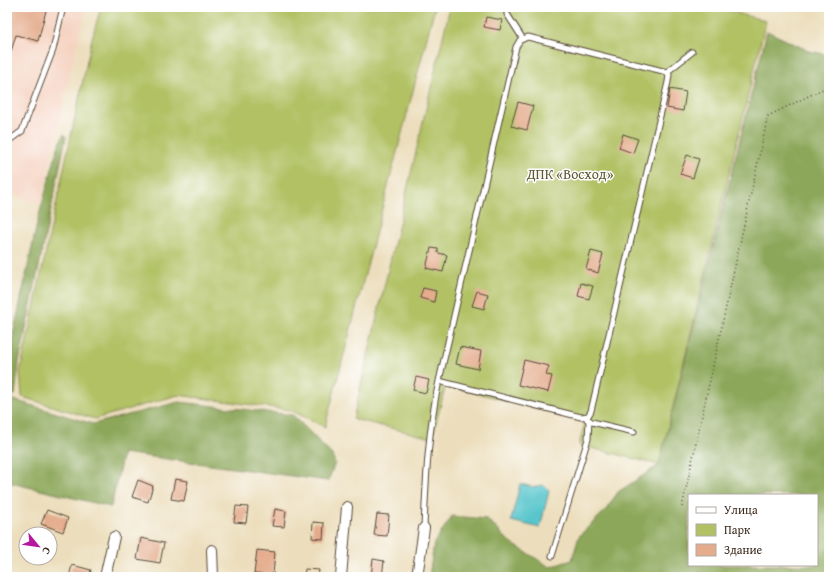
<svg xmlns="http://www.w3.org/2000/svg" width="836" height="584" viewBox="0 0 836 584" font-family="'Gentium Book Plus',serif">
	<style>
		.built { fill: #f5d3c1 }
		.green { fill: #b1c164; stroke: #767641 }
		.forest { fill: #8ca75a; stroke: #64683c; fill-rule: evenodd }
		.water { fill: #58c6cc; stroke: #4a7875 }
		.building { fill: #e4ac8c }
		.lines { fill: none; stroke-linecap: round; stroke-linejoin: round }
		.service-casing { stroke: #564536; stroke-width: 7 }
		.minor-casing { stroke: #564536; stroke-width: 12 }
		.path { stroke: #564536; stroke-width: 1.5; stroke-dasharray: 1 3; stroke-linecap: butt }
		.service { stroke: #fff; stroke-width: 5 }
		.minor { stroke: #fff; stroke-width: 10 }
		.labels { text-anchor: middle; stroke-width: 3; stroke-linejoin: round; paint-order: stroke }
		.park-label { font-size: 14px; fill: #5e5733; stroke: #fff }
	</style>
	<rect width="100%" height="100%" fill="#fff"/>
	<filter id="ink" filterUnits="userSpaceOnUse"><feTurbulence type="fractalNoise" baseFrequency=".025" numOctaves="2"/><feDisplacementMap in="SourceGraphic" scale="8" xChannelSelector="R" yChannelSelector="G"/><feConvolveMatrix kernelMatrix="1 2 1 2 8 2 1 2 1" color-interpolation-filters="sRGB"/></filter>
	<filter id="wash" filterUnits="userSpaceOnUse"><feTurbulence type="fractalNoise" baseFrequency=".012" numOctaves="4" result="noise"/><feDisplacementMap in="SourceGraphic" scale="16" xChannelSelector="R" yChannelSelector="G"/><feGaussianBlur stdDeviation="0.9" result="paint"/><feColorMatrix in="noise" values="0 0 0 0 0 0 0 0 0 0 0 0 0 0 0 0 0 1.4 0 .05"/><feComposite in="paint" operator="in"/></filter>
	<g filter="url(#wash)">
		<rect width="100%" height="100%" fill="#ecdebc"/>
		<polygon class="built" points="7,7 86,7 40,205 7,192"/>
		<g class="green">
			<polygon points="101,7 435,7 325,427 290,410 178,395 95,419 22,397 20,372 92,38"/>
			<polygon points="450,7 715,7 766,21 659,465 579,445 585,421 446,385 432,438 353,419"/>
		</g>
		<g class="forest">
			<path d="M767 31 809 51 829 55V577H429L434 543 452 516 487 519 511 543 550 567 572 560 579 536 605 511 618 492 659 465ZM689 495H817V565H689Z"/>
			<polygon points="64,134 66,137 19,362 15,395 10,395 7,389 7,364 38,219 59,144"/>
			<polygon points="7,398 93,424 179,402 293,415 332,455 335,463 328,481 123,453 111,507 7,482"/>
		</g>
		<polygon class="water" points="520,484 534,487 543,485 549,491 540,528 511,521"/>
		<g id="blocks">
			<g class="building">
				<polygon points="7,7 47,7 38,41 16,35 9,58 7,58"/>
				<polygon points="486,17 502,20 500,30 484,27"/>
				<polygon points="670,89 686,92 683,111 667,108"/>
				<polygon points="518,102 533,106 527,130 511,126"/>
				<polygon points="623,134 638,139 633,153 619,148"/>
				<polygon points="687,155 699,159 693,178 680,174"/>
				<polygon points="431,248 438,249 438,253 447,255 443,272 426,268"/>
				<polygon points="591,251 603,254 598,273 586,269"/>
				<polygon points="581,283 593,286 589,299 578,296"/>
				<polygon points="423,288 436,291 434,302 420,298"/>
				<polygon points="477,291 488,294 484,309 472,306"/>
				<polygon points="460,347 481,351 478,369 456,364"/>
				<polygon points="524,360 549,366 546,375 552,376 548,392 518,385"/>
				<polygon points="416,377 429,380 426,393 413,390"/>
				<polygon points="175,479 188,481 184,501 171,499"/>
				<polygon points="138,480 153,486 148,502 132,497"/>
				<polygon points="236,506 248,507 246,523 234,522"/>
				<polygon points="275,509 286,511 284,527 272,526"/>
				<polygon points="47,510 68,518 63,532 41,524"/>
				<polygon points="377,514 389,515 387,536 374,535"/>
				<polygon points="313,522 324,523 323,539 312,538"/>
				<polygon points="141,538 164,543 160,563 137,559"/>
				<polygon points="257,550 275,552 273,575 254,574"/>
				<polygon points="373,559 384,561 382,577 371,577"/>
				<polygon points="72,565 91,570 89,577 69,577"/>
				<polygon points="305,569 319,570 318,577 304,577"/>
			</g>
		</g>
	</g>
	<g filter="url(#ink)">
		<use href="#blocks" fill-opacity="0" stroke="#564536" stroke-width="1"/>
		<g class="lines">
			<defs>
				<g id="service">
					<polyline points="507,14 523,39"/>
					<polyline points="667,72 692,52"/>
					<polyline points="7,142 22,131 53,50 63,7"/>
					<polyline points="587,419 592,422 634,432"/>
					<path d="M424 528C426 478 428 430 439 381L516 47 520 40 528 37 667 72 669 75 668 82 591 411 588 416 581 417 439 381"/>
					<polyline points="552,556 588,439 589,420"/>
				</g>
				<g id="minor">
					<polyline points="212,550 213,577"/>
					<polyline points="105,577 114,537"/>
					<polyline points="341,577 347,507"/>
					<polyline points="417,577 424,528"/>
				</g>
			</defs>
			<use href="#service" class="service-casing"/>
			<use href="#minor" class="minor-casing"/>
			<polyline class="path" points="682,507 768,116 829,86"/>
			<use href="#service" class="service"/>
			<use href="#minor" class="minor"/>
		</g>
	</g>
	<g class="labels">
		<g class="park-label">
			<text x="570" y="179">ДПК «Восход»</text>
		</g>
	</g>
	<rect width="836" height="584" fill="none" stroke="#fff" stroke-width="24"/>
	<rect x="688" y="494" width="130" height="72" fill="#ffffff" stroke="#b1aaa5"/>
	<rect x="696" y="507" width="20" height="6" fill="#ffffff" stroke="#b1aaa5"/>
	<text x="724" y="514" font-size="12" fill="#3b2a1e">Улица</text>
	<rect x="696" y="524" width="20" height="12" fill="#b1c164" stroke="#b1aaa5"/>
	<text x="724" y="534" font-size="12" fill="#3b2a1e">Парк</text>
	<rect x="696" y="544" width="20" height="12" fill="#e4ac8c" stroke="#b1aaa5"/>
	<text x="724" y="554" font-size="12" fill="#3b2a1e">Здание</text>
	<g transform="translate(38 546) rotate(119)"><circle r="19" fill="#ffffff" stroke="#b1aaa5"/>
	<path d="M0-3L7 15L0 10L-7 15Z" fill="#b5179e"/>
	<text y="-6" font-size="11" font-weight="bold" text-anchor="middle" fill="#3b2a1e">С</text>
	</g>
</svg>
